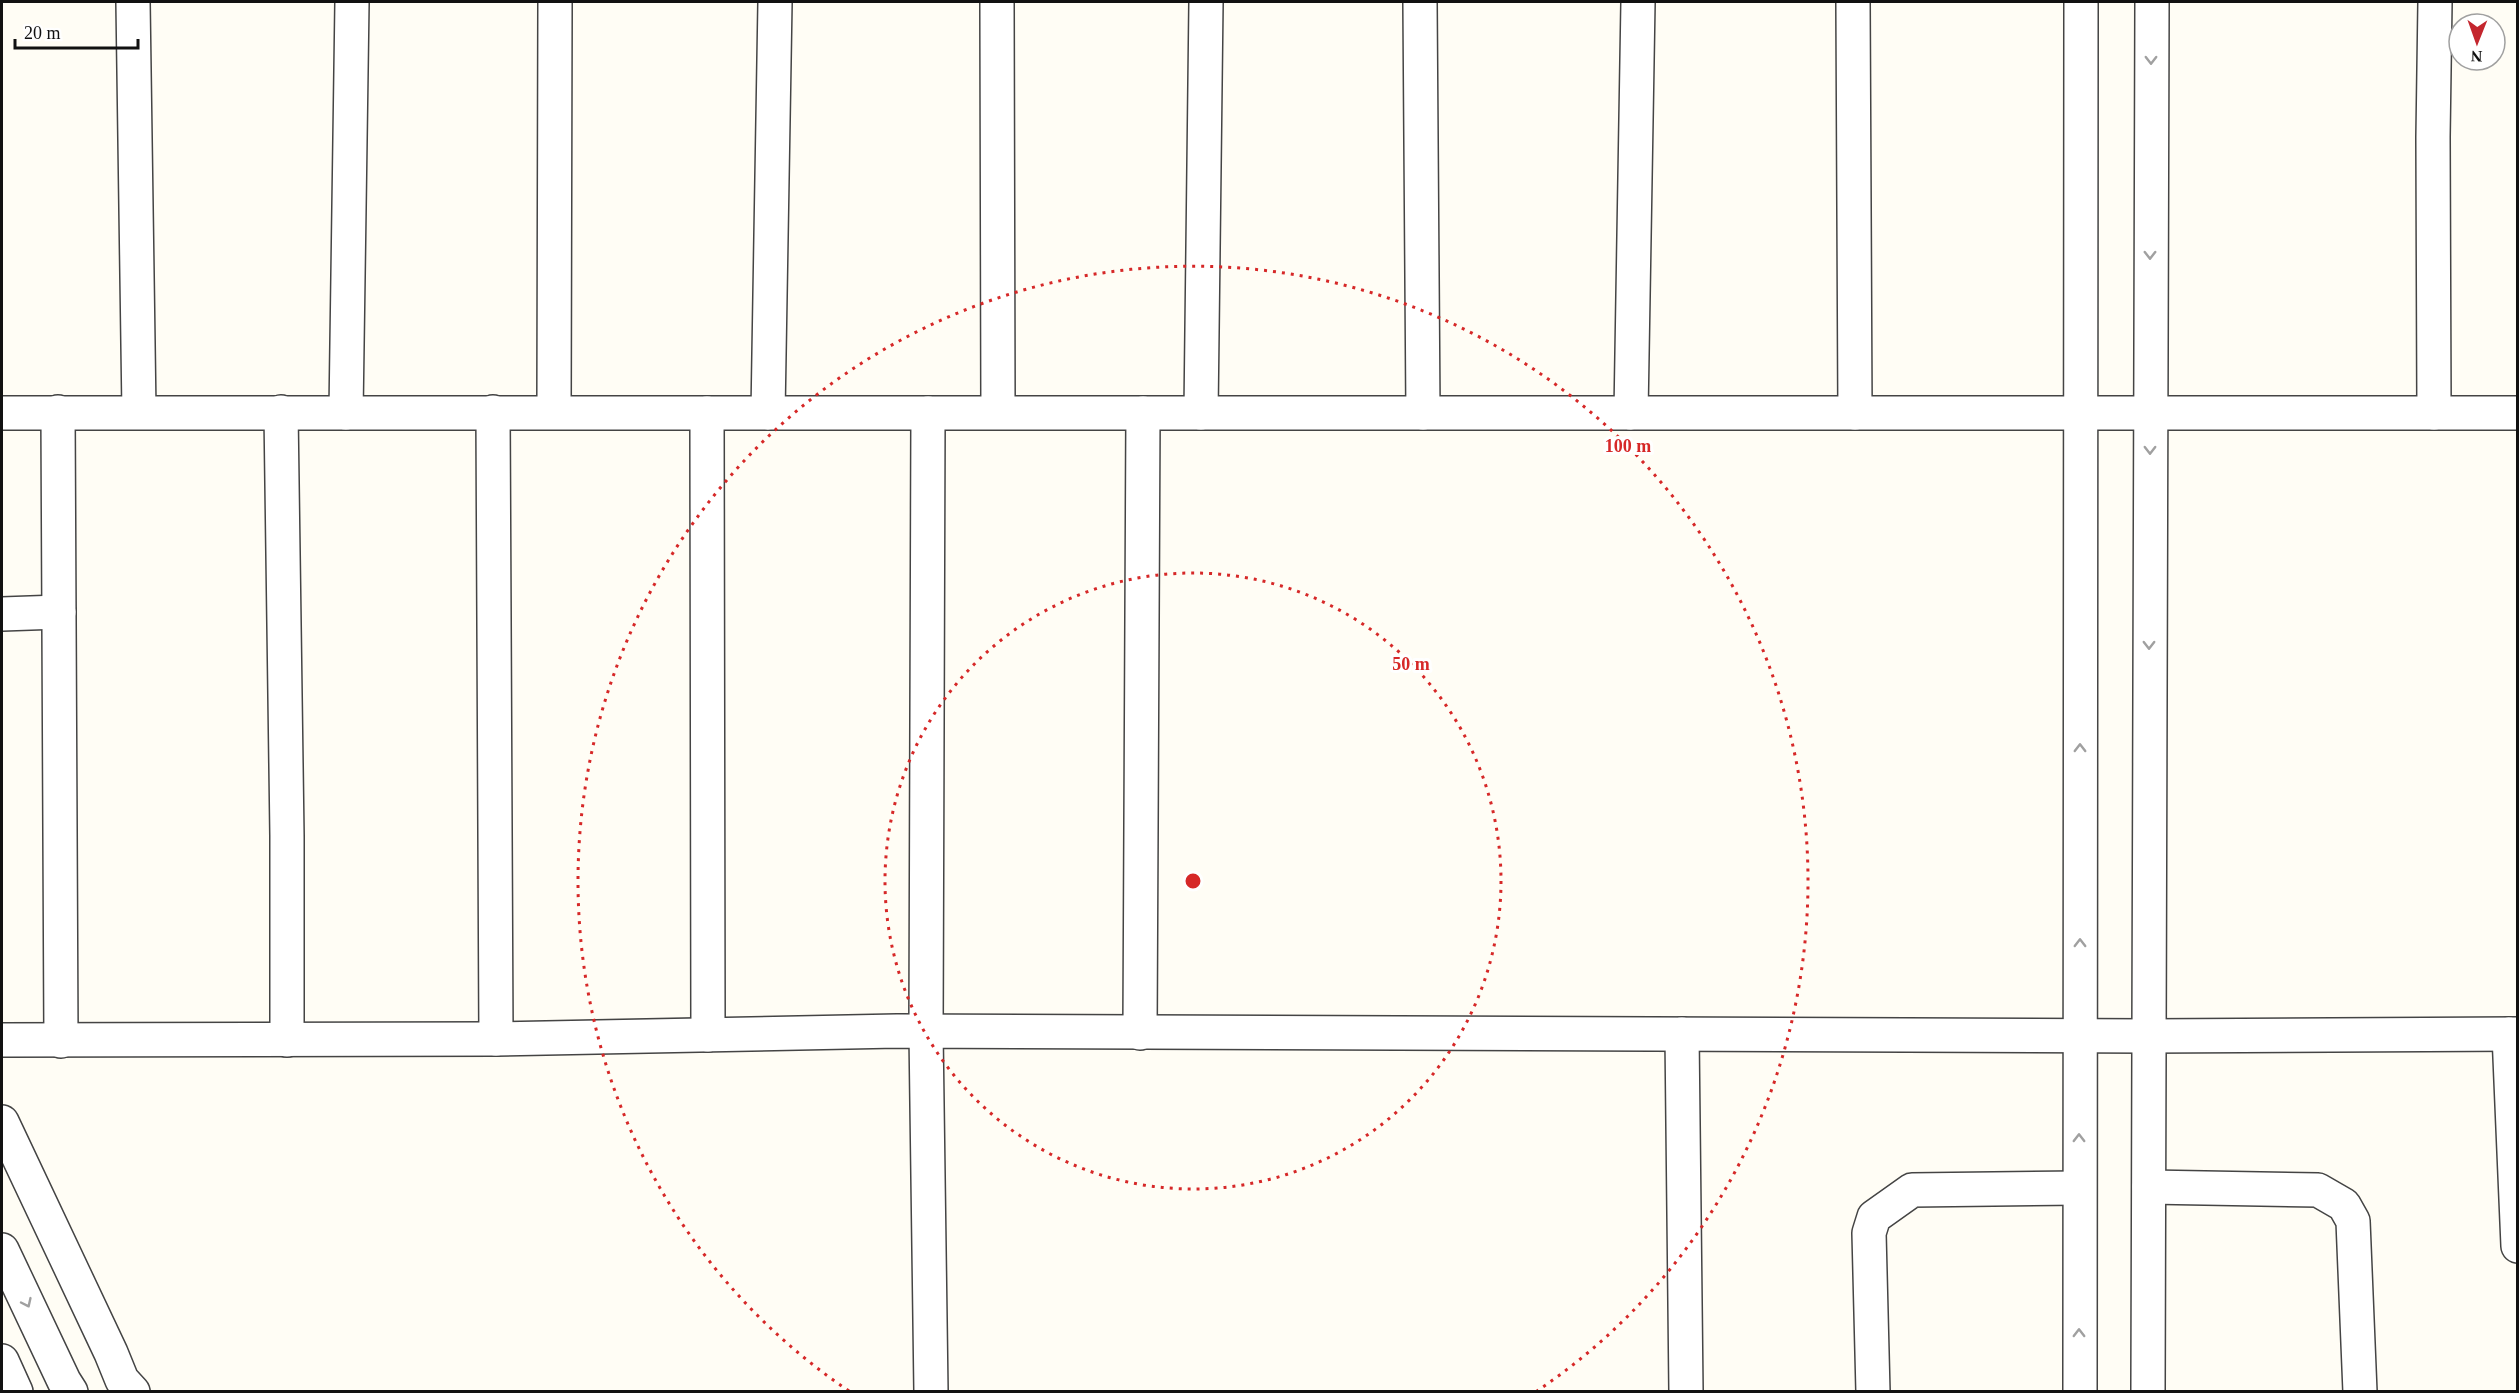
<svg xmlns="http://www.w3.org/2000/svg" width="2519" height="1393" viewBox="0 0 2519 1393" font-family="Georgia,serif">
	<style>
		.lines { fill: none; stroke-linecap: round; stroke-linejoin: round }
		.minor-casing { stroke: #444; stroke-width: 36 }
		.minor { stroke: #fff; stroke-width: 33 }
		.oneway { stroke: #a0a0a0 }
		.ring { fill: none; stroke: #d62828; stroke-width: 3; stroke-dasharray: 3 6 }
		.centre { fill: #d62828; stroke: #fff; stroke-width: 3 }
		.ring-label { font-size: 18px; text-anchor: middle; font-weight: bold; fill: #d62828; stroke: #fff; stroke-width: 6; stroke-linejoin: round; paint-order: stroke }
	</style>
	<rect width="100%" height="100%" fill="#fffdf5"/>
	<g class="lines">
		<defs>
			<g id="minor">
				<polyline points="133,2 139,412"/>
				<polyline points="997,2 998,412"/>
				<polyline points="1420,2 1423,413"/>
				<polyline points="1853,2 1855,413"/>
				<polyline points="58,412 61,1041"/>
				<polyline points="281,412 287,836 287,1040"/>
				<polyline points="493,412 496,1039"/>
				<polyline points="554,412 555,2"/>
				<polyline points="2,413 2518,413"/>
				<polyline points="346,413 352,2"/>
				<polyline points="707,413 708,1035"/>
				<polyline points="768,413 775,2"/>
				<polyline points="928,413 926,1032 931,1392"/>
				<polyline points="1201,413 1206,2"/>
				<polyline points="1631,413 1638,2"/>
				<polyline points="2434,413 2433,137 2435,2"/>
				<polyline points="2,614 59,612"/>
				<polyline points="1140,1033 1143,413"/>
				<polyline points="1682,1034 1686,1392"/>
				<polyline points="2509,1034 2518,1246"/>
				<polyline points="2,1040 496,1039 897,1031 2149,1036 2518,1034"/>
				<polyline points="2,1122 111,1353 122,1380 133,1392"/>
				<polyline points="2149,1187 2318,1190 2344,1205 2353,1221 2360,1392"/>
				<polyline points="2,1250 64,1381 71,1392"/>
				<polyline points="2,1361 16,1392"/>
				<polyline points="1873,1392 1869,1233 1874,1217 1912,1190 2079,1188"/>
				<polyline points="2080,1392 2081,2"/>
				<polyline points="2148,1392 2152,2"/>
			</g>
		</defs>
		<use href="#minor" class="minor-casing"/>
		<use href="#minor" class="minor"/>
	</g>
	<defs><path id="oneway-chevron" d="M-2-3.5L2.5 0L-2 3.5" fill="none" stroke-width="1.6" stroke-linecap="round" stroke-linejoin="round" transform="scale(1.5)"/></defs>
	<g class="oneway">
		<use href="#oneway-chevron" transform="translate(2151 60) rotate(90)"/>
		<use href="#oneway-chevron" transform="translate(2150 255) rotate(90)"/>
		<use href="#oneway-chevron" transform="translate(2150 450) rotate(90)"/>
		<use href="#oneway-chevron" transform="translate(2149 645) rotate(90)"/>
		<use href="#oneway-chevron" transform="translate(2080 748) rotate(-90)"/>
		<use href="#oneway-chevron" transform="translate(2080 943) rotate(-90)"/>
		<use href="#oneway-chevron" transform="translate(2079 1138) rotate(-90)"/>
		<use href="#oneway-chevron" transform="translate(27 1303) rotate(65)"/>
		<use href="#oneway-chevron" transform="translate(2079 1333) rotate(-90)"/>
	</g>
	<g class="ring">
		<circle cx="1193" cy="881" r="308"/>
		<path d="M849 1391A615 615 0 1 1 1537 1391"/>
	</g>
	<circle cx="1193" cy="881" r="9" class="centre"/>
	<g class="ring-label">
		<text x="1628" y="452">100 m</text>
		<text x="1411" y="670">50 m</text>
	</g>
	<rect width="2519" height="1393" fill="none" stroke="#111111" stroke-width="6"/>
	<g transform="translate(2477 42) rotate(181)"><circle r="28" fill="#ffffff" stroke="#a0a0a0" stroke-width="1.5"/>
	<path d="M0-4.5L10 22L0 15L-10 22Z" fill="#c4262e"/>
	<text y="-9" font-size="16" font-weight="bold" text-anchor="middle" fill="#111111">N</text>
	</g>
	<path d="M15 39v9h123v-9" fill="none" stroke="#111111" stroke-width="3"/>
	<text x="24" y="39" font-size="18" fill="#111111" stroke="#ffffff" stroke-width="4.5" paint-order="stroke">20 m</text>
</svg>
